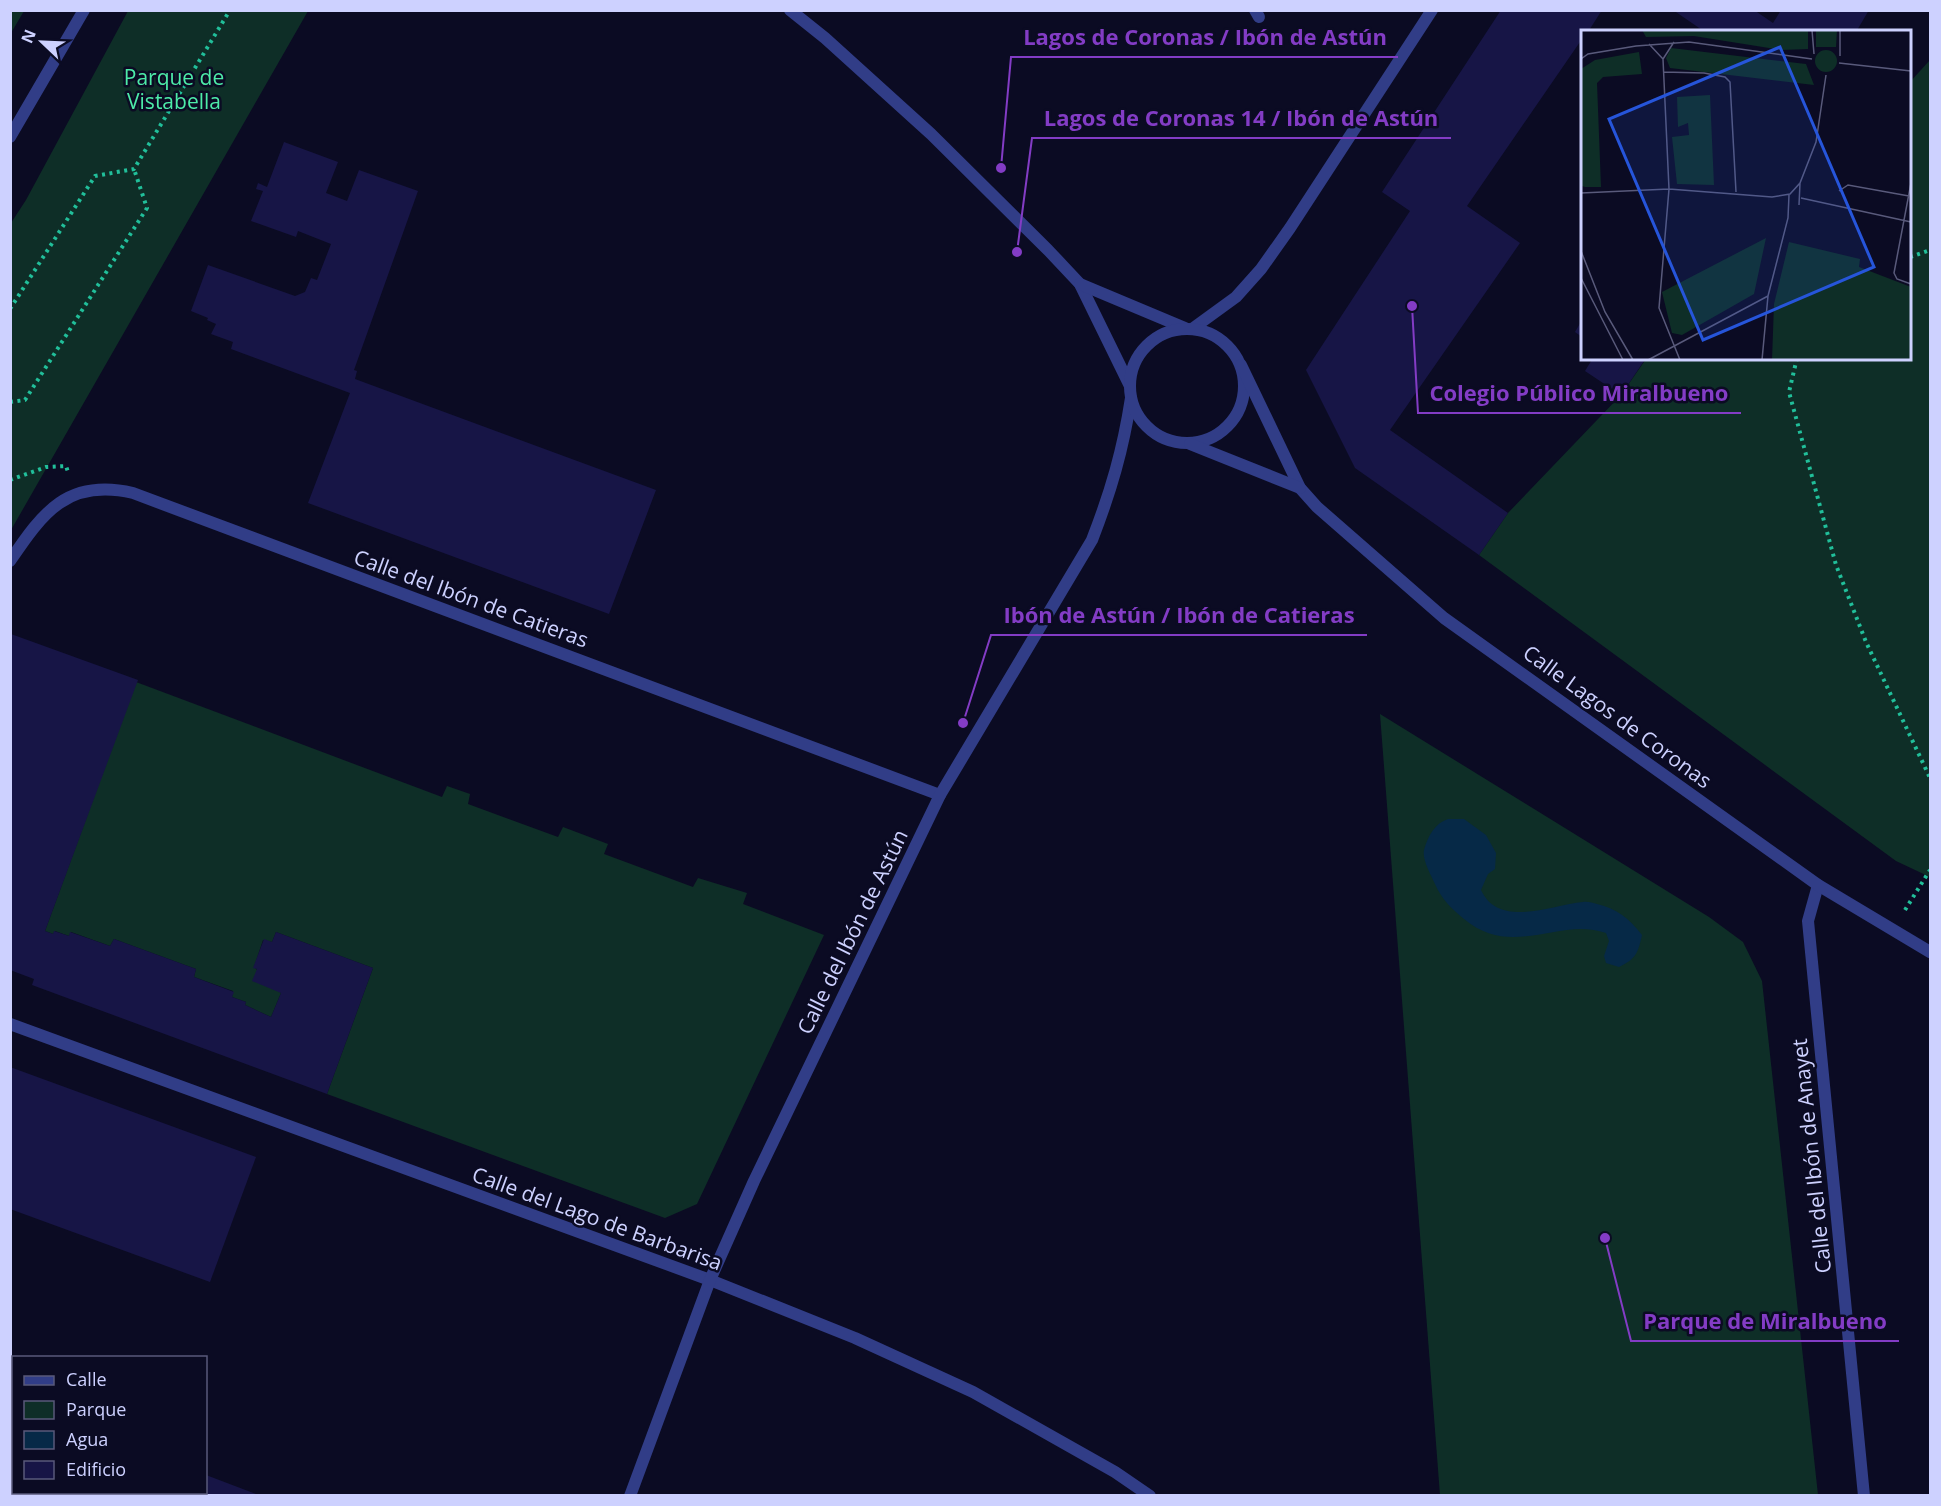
<svg xmlns="http://www.w3.org/2000/svg" width="1941" height="1506" viewBox="0 0 1941 1506" font-family="'Open Sans',sans-serif">
	<style>
		.green { fill: #0e2e27 }
		.water { fill: #062947 }
		.building { fill: #171546 }
		.lines { fill: none; stroke-linecap: round; stroke-linejoin: round }
		.path { stroke: #21bf9a; stroke-width: 4; stroke-dasharray: 3 4.5; stroke-linecap: butt }
		.minor { stroke: #313d87; stroke-width: 12 }
		.tertiary { stroke: #313d87; stroke-width: 12 }
		.labels { text-anchor: middle; stroke-width: 5; stroke-linejoin: round; paint-order: stroke }
		.park-label { font-size: 21px; fill: #4deba8; stroke: #0b0b23 }
		.street-label { font-size: 21px; fill: #cdd1ff; stroke: #0b0b23 }
		.inset-road { fill: none; stroke: #595a7b; stroke-width: 1.5 }
		.view { fill: #2655da; fill-opacity: 0.15; stroke: #2655da; stroke-width: 3 }
		.inset-edge { fill: none; stroke: #cdd1ff; stroke-width: 3 }
		.leader { fill: none; stroke: #833cc5; stroke-width: 2 }
		.callout-dot { fill: #833cc5; stroke: #0b0b23; stroke-width: 2 }
		.callout-label { font-size: 22px; text-anchor: middle; font-weight: bold; fill: #833cc5; stroke: #0b0b23; stroke-width: 5; stroke-linejoin: round; paint-order: stroke }
	</style>
	<rect width="100%" height="100%" fill="#0b0b23"/>
	<g class="green">
		<polygon points="11,10 24,11 11,33 10,11"/>
		<polygon points="128,11 308,11 11,530 11,223 26,200"/>
		<polygon points="1930,60 1930,877 1896,861 1479,555 1508,513 1621,395 1646,359 1910,358 1910,82"/>
		<polygon points="136,682 442,797 447,786 470,794 468,804 558,837 563,827 608,844 604,854 693,887 698,878 747,893 743,904 824,935 697,1204 665,1218 327,1094 373,968 276,932 272,942 263,940 254,967 281,993 271,1017 245,1005 246,1002 232,997 233,991 194,977 196,969 114,939 110,946 71,932 69,936 55,931 53,934 45,931"/>
		<polygon points="1380,714 1709,917 1743,942 1762,981 1818,1495 1440,1495"/>
	</g>
	<path class="water" d="M1448 819H1464L1486 835 1496 853 1495 869 1488 874 1481 890C1499 929 1551 905 1583 902 1587 901 1593 903 1597 904 1617 909 1629 918 1642 935 1638 953 1636 959 1619 967L1606 963 1604 956 1609 941 1606 933C1559 916 1513 960 1464 919 1452 909 1442 900 1435 884 1431 875 1422 860 1424 850 1428 836 1435 823 1448 819Z"/>
	<g class="building">
		<polygon points="1501,10 1602,10 1588,32 1582,32 1582,39 1467,206 1520,243 1390,430 1508,513 1479,555 1355,468 1306,370 1410,211 1382,192"/>
		<polygon points="1673,10 1754,10 1773,23 1781,10 1869,10 1856,32 1705,32"/>
		<polygon points="284,142 338,162 326,193 347,201 359,170 418,191 354,370 357,371 355,379 656,490 609,614 308,503 350,393 231,349 233,342 211,334 216,324 207,320 208,318 191,311 208,265 295,296 305,292 311,278 317,280 331,244 298,231 296,237 251,221 263,191 256,189 258,183 267,187"/>
		<polygon points="1582,320 1582,337 1575,332"/>
		<polygon points="1593,358 1646,358 1621,395 1585,371"/>
		<polygon points="11,634 138,680 45,931 53,934 54,931 69,936 70,932 110,946 114,939 196,969 194,977 234,992 232,997 246,1002 245,1005 271,1017 281,993 252,981 257,969 253,968 264,939 272,942 276,932 373,968 327,1094 32,985 34,979 10,970"/>
		<polygon points="10,1067 256,1157 210,1282 10,1209"/>
		<polygon points="10,1425 14,1426 14,1492 206,1492 206,1475 261,1496 10,1496"/>
	</g>
	<g class="lines">
		<g class="path">
			<polyline points="1910,257 1930,250"/>
			<polyline points="10,309 95,176 134,169 230,10"/>
			<polyline points="1797,358 1789,392 1836,565 1866,642 1930,778"/>
			<polyline points="10,402 25,400 147,208 134,169"/>
			<polyline points="10,480 46,467 66,466 68,472"/>
			<polyline points="1905,910 1930,870"/>
		</g>
		<g class="minor">
			<polyline points="1255,10 1259,17"/>
			<polyline points="1192,329 1236,297 1261,269 1290,228 1432,10"/>
			<path d="M10 561C43 512 68 478 133 493L940 795"/>
			<polyline points="1818,885 1808,921 1864,1496"/>
			<polyline points="10,1024 710,1280 855,1338 973,1392 1115,1472 1150,1496"/>
			<path d="M630 1496 710 1280 754 1181 940 795 1092 540C1111 491 1123 450 1131 398"/>
		</g>
		<g class="tertiary">
			<polyline points="790,10 825,38 931,134 1048,250 1080,284 1130,386"/>
			<polyline points="10,137 84,10"/>
			<polyline points="1080,284 1185,328"/>
			<circle cx="1187" cy="386" r="57"/>
			<polyline points="1241,365 1300,488 1317,507 1444,618 1818,885 1930,952"/>
			<polyline points="1190,444 1300,488"/>
		</g>
	</g>
	<g class="labels">
		<g class="park-label">
			<text x="174" y="85">Parque de<tspan x="174" dy="24">Vistabella</tspan></text>
		</g>
		<g class="street-label">
			<text transform="translate(471 599) rotate(20)" y="7">Calle del Ibón de Catieras</text>
			<text transform="translate(1617 717) rotate(36)" y="7">Calle Lagos de Coronas</text>
			<text transform="translate(853 932) rotate(-64)" y="7">Calle del Ibón de Astún</text>
			<text transform="translate(1812 1156) rotate(-96)" y="7">Calle del Ibón de Anayet</text>
			<text transform="translate(597 1219) rotate(20)" y="7">Calle del Lago de Barbarisa</text>
		</g>
	</g>
	<g transform="translate(1581 30)">
		<rect width="330" height="330" fill="#0b0b23"/>
		<path d="M61 0H227V19L200 20 113 6 65 7ZM235 0H256L255 17H235ZM90 18 225 34 233 55 89 38 85 28ZM234 31a11 11 0 1 1 22 0a11 11 0 1 1-22 0ZM58 22 61 44 22 47 16 53 20 157H4L1 156 0 143V39L14 30ZM129 65 133 155 96 154 91 107 108 105 107 93 97 97 96 67ZM185 208 173 264 101 305 91 303 81 262ZM208 212 279 229 278 237 330 257V330H191L193 274Z" fill="#0e2e27"/>
		<path class="inset-road" d="M231 0 233 24M68 14 82 29 88 159 78 278 99 330M259 26V0M0 29 7 24 55 16 108 12 231 29M82 29 93 12M258 33 330 41M82 42 123 43 144 47 149 52 155 162M330 153 313 243 316 249 330 254M258 161 267 155 328 166M0 163 88 159 191 167 209 164 219 153 235 112 245 45M220 168 330 192M218 175 219 153M0 221 24 282 52 330M0 248 42 330M67 330 187 266M181 330 187 266 207 188 208 165"/>
		<path class="view" d="M199 17 293 237 122 310 28 89Z"/>
		<rect width="330" height="330" class="inset-edge"/>
	</g>
	<path class="leader" d="M1001 168L1011 57H1398M1017 252L1032 138H1451M1412 306L1418 413H1741M963 723L991 635H1367M1605 1238L1631 1341H1899"/>
	<g class="callout-dot">
		<circle cx="1001" cy="168" r="6"/>
		<circle cx="1017" cy="252" r="6"/>
		<circle cx="1412" cy="306" r="6"/>
		<circle cx="963" cy="723" r="6"/>
		<circle cx="1605" cy="1238" r="6"/>
	</g>
	<g class="callout-label">
		<text x="1205" y="45">Lagos de Coronas / Ibón de Astún</text>
		<text x="1241" y="126">Lagos de Coronas 14 / Ibón de Astún</text>
		<text x="1579" y="401">Colegio Público Miralbueno</text>
		<text x="1179" y="623">Ibón de Astún / Ibón de Catieras</text>
		<text x="1765" y="1329">Parque de Miralbueno</text>
	</g>
	<rect width="1941" height="1506" fill="none" stroke="#cdd1ff" stroke-width="24"/>
	<rect x="12" y="1356" width="195" height="138" fill="#0b0b23" stroke="#595a7b" stroke-width="1.5"/>
	<rect x="24" y="1376" width="30" height="9" fill="#313d87" stroke="#595a7b" stroke-width="1.5"/>
	<text x="66" y="1386" font-size="18" fill="#cdd1ff">Calle</text>
	<rect x="24" y="1401" width="30" height="18" fill="#0e2e27" stroke="#595a7b" stroke-width="1.5"/>
	<text x="66" y="1416" font-size="18" fill="#cdd1ff">Parque</text>
	<rect x="24" y="1431" width="30" height="18" fill="#062947" stroke="#595a7b" stroke-width="1.5"/>
	<text x="66" y="1446" font-size="18" fill="#cdd1ff">Agua</text>
	<rect x="24" y="1461" width="30" height="18" fill="#171546" stroke="#595a7b" stroke-width="1.5"/>
	<text x="66" y="1476" font-size="18" fill="#cdd1ff">Edificio</text>
	<g transform="translate(42 42) rotate(293)" stroke="#0b0b23" stroke-width="4.5" paint-order="stroke">
	<path d="M0-4.5L10 22L0 15L-10 22Z" fill="#cdd1ff"/>
	<text y="-9" font-size="16" font-weight="bold" text-anchor="middle" fill="#cdd1ff">N</text>
	</g>
</svg>
